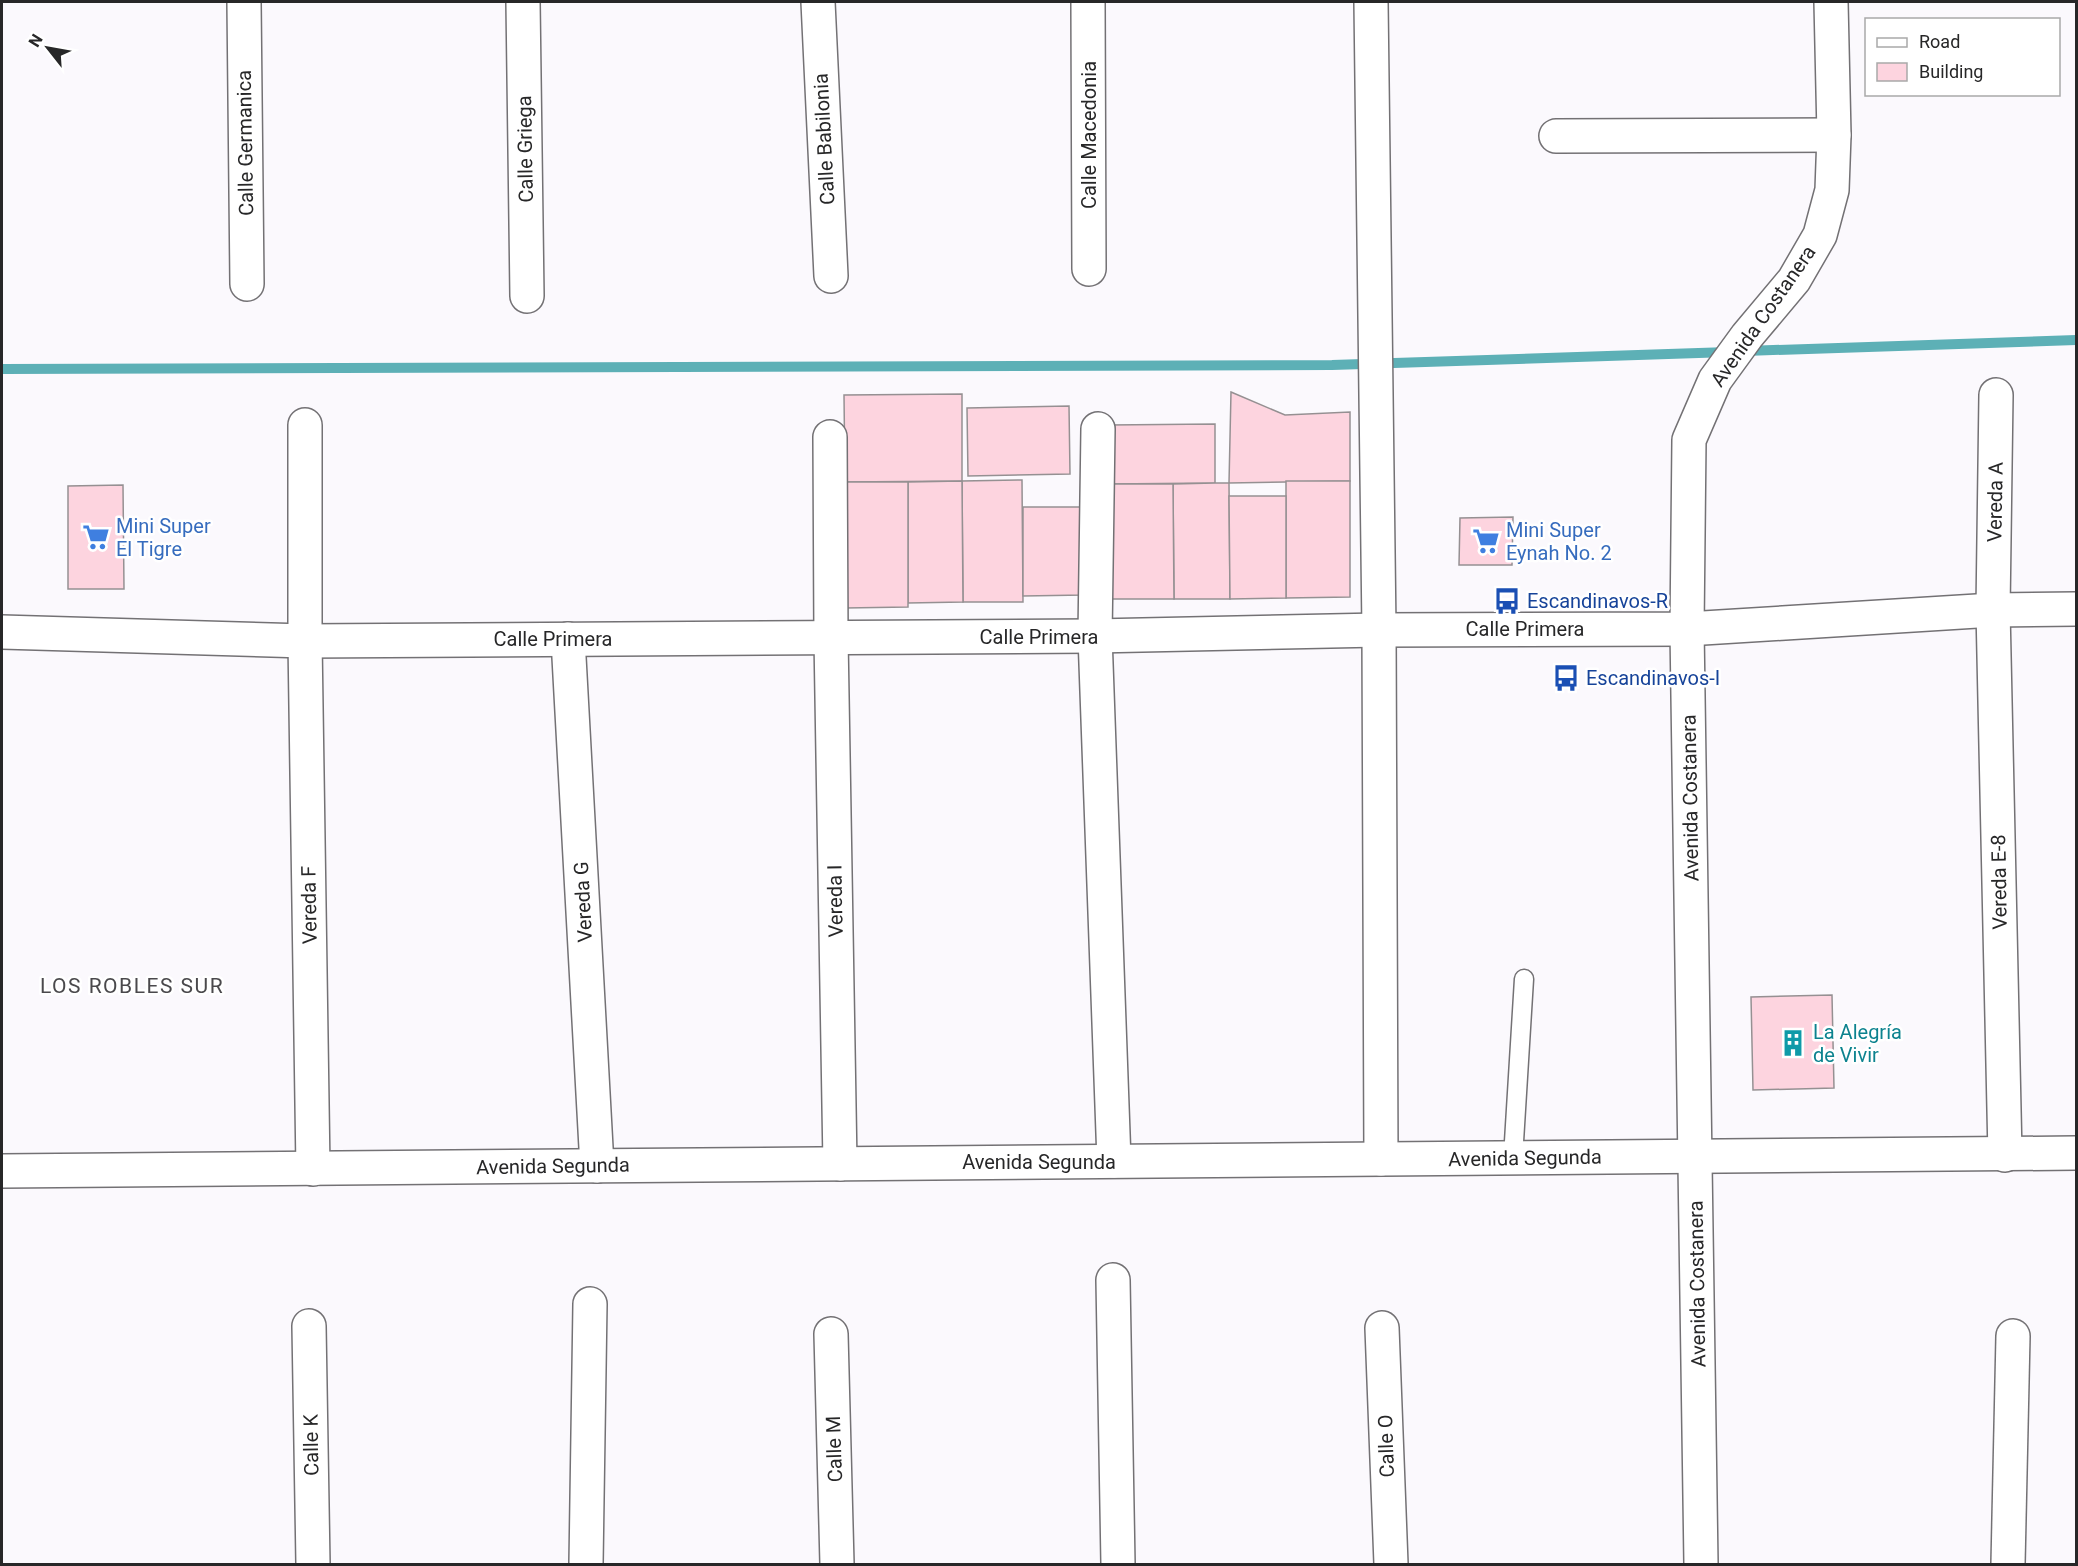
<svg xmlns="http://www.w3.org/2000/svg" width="2078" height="1566" viewBox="0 0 2078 1566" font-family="Roboto,sans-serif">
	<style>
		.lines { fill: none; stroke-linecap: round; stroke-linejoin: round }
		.stream { stroke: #5db0b6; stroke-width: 10 }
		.building { fill: #fdd4df; stroke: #959092; stroke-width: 1.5 }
		.service-casing { stroke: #737174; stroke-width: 21 }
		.minor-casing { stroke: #737174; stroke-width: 36 }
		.tertiary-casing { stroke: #737174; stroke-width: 36 }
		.service { stroke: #fff; stroke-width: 18 }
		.minor { stroke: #fff; stroke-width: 33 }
		.tertiary { stroke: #fff; stroke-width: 33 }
		.labels { text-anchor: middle; stroke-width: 5; stroke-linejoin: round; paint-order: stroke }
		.street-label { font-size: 20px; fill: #272728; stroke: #fff }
		.shop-label { font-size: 20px; fill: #366cbe; stroke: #fff; text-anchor: start }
		.transit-label { font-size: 20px; fill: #164399; stroke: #fff; text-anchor: start }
		.culture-label { font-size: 20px; fill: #0d838f; stroke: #fff; text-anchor: start }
		.neighbourhood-label { font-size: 21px; letter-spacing: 1.5px; fill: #4a494c; stroke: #fff }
	</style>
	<rect width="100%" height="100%" fill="#fbf9fd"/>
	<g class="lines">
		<g class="stream">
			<polyline points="1745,351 2076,340"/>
			<polyline points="2,369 1332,365 1729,352"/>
		</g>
	</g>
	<g class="building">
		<polygon points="1231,392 1285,415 1350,412 1350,481 1229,483"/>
		<polygon points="962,394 962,481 845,482 844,395"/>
		<polygon points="1069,406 1070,474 968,476 967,408"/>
		<polygon points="1215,424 1215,483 1108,484 1108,425"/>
		<polygon points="1022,480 1023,602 963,602 962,481"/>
		<polygon points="962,481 963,602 908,603 908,482"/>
		<polygon points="1286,481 1350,481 1350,597 1286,598"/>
		<polygon points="845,482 908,482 908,607 845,608"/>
		<polygon points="1215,483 1229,483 1230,599 1174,599 1173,484"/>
		<polygon points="1108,484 1173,484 1174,599 1109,599"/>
		<polygon points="123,485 124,589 68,589 68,486"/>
		<polygon points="1229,496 1286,496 1286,598 1230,599"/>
		<polygon points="1023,507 1083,507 1084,595 1023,596"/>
		<polygon points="1513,517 1512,565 1459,565 1460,518"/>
		<polygon points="1832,995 1834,1088 1753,1090 1751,997"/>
	</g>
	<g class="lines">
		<defs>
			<polyline id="service" points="1513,1158 1524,979"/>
			<g id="minor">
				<polyline points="244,2 247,284"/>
				<polyline points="523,2 527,296"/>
				<polyline points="818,2 831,276"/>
				<polyline points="1088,2 1089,269"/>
				<polyline points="1371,2 1379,630 1381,1159"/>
				<polyline points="1556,136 1834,135"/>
				<polyline points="1996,395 1993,610 2005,1155"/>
				<polyline points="305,425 305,641 313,1169"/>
				<polyline points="1098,429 1095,636 1114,1161"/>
				<polyline points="830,437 831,638 840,1164"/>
				<polyline points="568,639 597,1166"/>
				<polyline points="2,1171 2076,1153"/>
				<polyline points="1113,1280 1118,1564"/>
				<polyline points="309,1326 313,1564"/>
				<polyline points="1382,1328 1391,1564"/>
				<polyline points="831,1334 837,1564"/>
				<polyline points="586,1564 590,1304"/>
				<polyline points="2008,1564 2013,1336"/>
			</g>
			<g id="tertiary">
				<polyline points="2,632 305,641 1095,636 1379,630 1687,629 1993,610 2076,609"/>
				<polyline points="1701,1564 1687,629 1689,440 1715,380 1747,336 1794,280 1820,235 1832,190 1834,135 1831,2"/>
			</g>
		</defs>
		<use href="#service" class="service-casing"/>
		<use href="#minor" class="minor-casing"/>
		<use href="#tertiary" class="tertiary-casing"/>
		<use href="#service" class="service"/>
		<use href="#minor" class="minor"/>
		<use href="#tertiary" class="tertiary"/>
	</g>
	<defs>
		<symbol id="supermarket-bare" viewBox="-9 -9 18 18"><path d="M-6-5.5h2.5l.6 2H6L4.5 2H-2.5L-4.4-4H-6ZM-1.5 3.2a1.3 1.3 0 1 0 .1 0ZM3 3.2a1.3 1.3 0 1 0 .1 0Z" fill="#3f7fe0" stroke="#fff" stroke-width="2.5" paint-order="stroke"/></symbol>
		<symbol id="bus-bare" viewBox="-9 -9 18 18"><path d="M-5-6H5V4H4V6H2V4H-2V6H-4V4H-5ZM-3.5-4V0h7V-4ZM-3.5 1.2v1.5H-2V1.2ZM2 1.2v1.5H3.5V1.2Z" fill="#1a4fb4" stroke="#fff" stroke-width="2.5" paint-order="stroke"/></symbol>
		<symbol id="building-bare" viewBox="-9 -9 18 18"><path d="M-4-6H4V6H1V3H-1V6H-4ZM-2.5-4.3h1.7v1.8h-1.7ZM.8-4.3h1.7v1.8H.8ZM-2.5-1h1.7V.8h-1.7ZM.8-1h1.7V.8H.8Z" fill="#0f9aa8" stroke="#fff" stroke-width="2.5" paint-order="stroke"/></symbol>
	</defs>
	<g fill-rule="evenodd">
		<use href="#supermarket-bare" x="77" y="518" width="38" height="38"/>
		<use href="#supermarket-bare" x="1467" y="522" width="38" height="38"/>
		<use href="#bus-bare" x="1488" y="582" width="38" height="38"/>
		<use href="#bus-bare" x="1547" y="659" width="38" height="38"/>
		<use href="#building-bare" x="1774" y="1024" width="38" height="38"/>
	</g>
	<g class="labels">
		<g class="street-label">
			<text transform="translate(1089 135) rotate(-90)" y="7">Calle Macedonia</text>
			<text transform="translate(824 139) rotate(-93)" y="7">Calle Babilonia</text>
			<text transform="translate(245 143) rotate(-91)" y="7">Calle Germanica</text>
			<text transform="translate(525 149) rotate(-91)" y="7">Calle Griega</text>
			<text transform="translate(1763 316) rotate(-55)" y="7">Avenida Costanera</text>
			<text transform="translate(1995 502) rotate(-89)" y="7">Vereda A</text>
			<text x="1525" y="636">Calle Primera</text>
			<text x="1039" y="644">Calle Primera</text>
			<text x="553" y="646">Calle Primera</text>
			<text transform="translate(1690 798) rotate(-91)" y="7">Avenida Costanera</text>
			<text transform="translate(1999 882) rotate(-91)" y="7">Vereda E-8</text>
			<text transform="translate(835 901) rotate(-91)" y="7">Vereda I</text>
			<text transform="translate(583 902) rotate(-93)" y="7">Vereda G</text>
			<text transform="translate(309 905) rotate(-91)" y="7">Vereda F</text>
			<text transform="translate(1525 1158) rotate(-1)" y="7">Avenida Segunda</text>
			<text x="1039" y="1169">Avenida Segunda</text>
			<text transform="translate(553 1166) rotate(-1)" y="7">Avenida Segunda</text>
			<text transform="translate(1697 1284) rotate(-91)" y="7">Avenida Costanera</text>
			<text transform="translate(311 1445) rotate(-91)" y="7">Calle K</text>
			<text transform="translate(1386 1446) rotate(-92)" y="7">Calle O</text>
			<text transform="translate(834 1449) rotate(-92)" y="7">Calle M</text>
		</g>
		<g class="shop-label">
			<text x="116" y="533">Mini Super<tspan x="116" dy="23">El Tigre</tspan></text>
			<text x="1506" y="537">Mini Super<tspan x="1506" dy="23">Eynah No. 2</tspan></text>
		</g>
		<g class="transit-label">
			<text x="1527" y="608">Escandinavos-R</text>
			<text x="1586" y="685">Escandinavos-I</text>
		</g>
		<g class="culture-label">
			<text x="1813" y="1039">La Alegría<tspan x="1813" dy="23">de Vivir</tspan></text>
		</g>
		<g class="neighbourhood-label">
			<text x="132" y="993">LOS ROBLES SUR</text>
		</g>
	</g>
	<rect width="2078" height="1566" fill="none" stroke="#272728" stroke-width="6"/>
	<rect x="1865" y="18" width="195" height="78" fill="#ffffff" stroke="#a9a9a9" stroke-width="1.5"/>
	<rect x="1877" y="38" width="30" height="9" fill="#ffffff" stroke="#a9a9a9" stroke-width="1.5"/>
	<text x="1919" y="48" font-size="18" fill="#272728">Road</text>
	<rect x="1877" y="63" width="30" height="18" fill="#fdd4df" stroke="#a9a9a9" stroke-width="1.5"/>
	<text x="1919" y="78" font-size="18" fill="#272728">Building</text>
	<g transform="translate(48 48) rotate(301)" stroke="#ffffff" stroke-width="4.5" paint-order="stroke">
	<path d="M0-4.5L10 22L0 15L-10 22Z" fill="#272728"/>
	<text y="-9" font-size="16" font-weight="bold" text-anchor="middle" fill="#272728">N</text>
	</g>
</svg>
